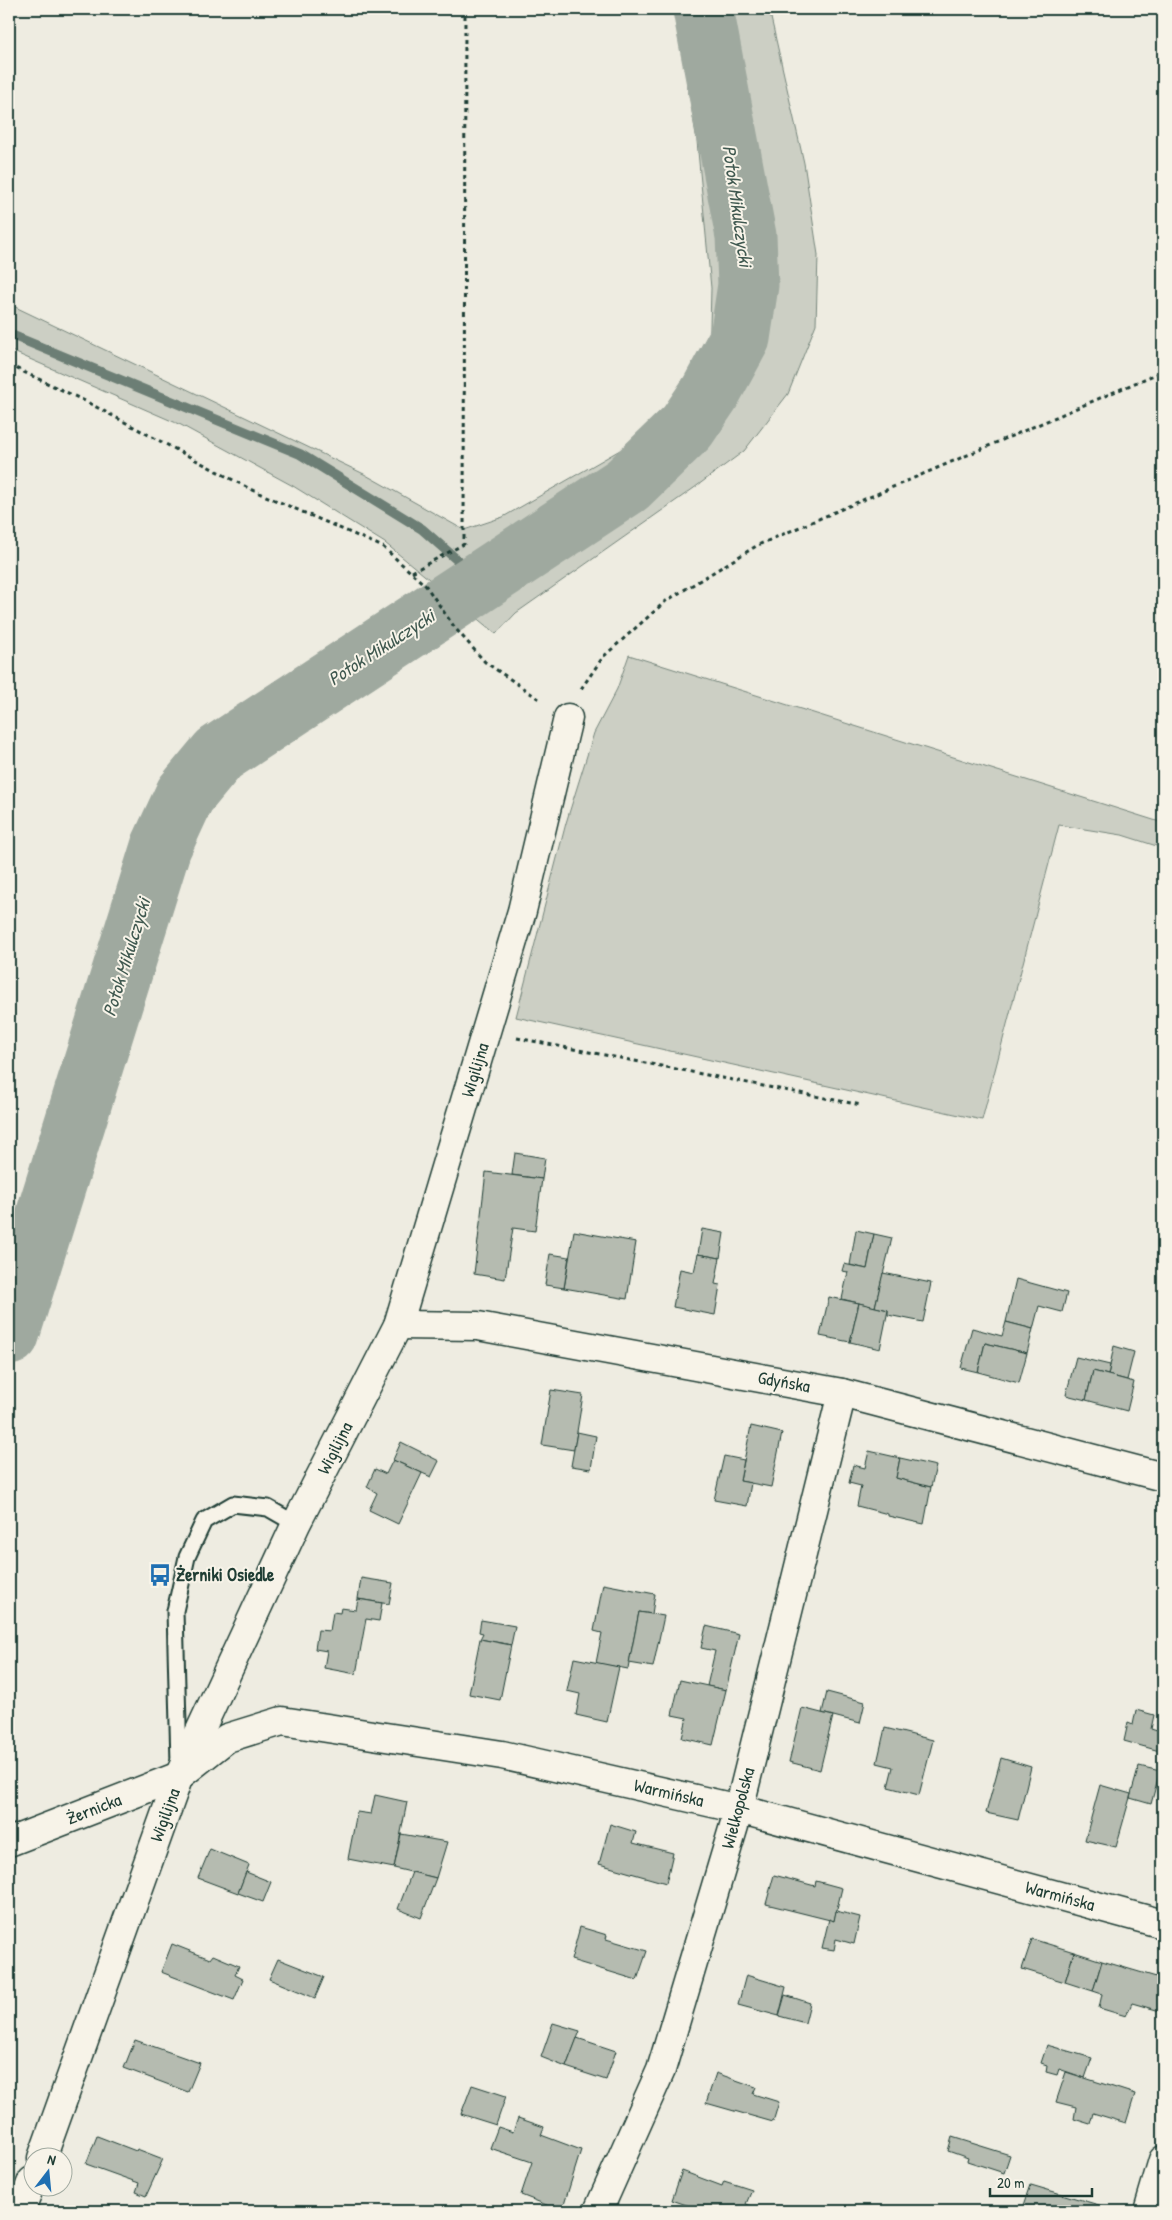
<svg xmlns="http://www.w3.org/2000/svg" width="1172" height="2220" viewBox="0 0 1172 2220" font-family="'Patrick Hand',sans-serif">
	<style>
		.green { fill: #cccfc4; stroke: #76867c }
		.lines { fill: none; stroke-linecap: round; stroke-linejoin: round }
		.stream { stroke: #6c7e74; stroke-width: 10 }
		.river { stroke: #9fa99f; stroke-width: 61 }
		.building { fill: #b5bbb0; stroke: #1f3d34 }
		.service-casing { stroke: #1f3d34; stroke-width: 19 }
		.minor-casing { stroke: #1f3d34; stroke-width: 31 }
		.path { stroke: #1f3d34; stroke-width: 3; stroke-dasharray: 4 4; stroke-linecap: butt }
		.service { stroke: #f7f3e8; stroke-width: 15 }
		.minor { stroke: #f7f3e8; stroke-width: 28 }
		.labels { text-anchor: middle; stroke-width: 4; stroke-linejoin: round; paint-order: stroke }
		.street-label { font-size: 18px; fill: #1f3d34; stroke: #f7f3e8 }
		.poi-label { font-size: 18px; font-weight: bold; fill: #1f3d34; stroke: #f7f3e8; text-anchor: start }
		.water-label { font-size: 19px; font-style: italic; fill: #3f584f; stroke: #f7f3e8 }
	</style>
	<rect width="100%" height="100%" fill="#eeece1"/>
	<filter id="ink" filterUnits="userSpaceOnUse"><feTurbulence type="fractalNoise" baseFrequency=".02" numOctaves="2"/><feDisplacementMap in="SourceGraphic" scale="10" xChannelSelector="R" yChannelSelector="G"/><feConvolveMatrix kernelMatrix="1 2 1 2 8 2 1 2 1" color-interpolation-filters="sRGB"/></filter>
	<g filter="url(#ink)">
		<g class="green">
			<polygon points="675,9 769,9 804,163 818,255 816,324 788,394 744,451 694,488 516,613 496,634 385,543 293,486 181,425 9,350 9,304 364,474 464,530 503,517 634,442 709,366 711,288 697,141"/>
			<polygon points="629,655 1163,823 1163,848 1122,835 1059,825 982,1120 516,1017 566,823 594,733 617,689"/>
		</g>
		<g class="lines">
			<polyline class="stream" points="9,334 300,454 422,529 481,581"/>
			<polyline class="river" points="9,1335 161,847 185,795 219,754 627,485 687,427 710,393 740,338 748,285 746,236 703,9"/>
		</g>
		<g class="building">
			<polygon points="515,1153 545,1158 542,1179 512,1175"/>
			<polygon points="486,1172 542,1179 535,1231 513,1228 505,1279 474,1274"/>
			<polygon points="702,1229 724,1233 720,1258 698,1254"/>
			<polygon points="856,1230 874,1234 867,1269 850,1265"/>
			<polygon points="574,1231 636,1242 627,1299 564,1288"/>
			<polygon points="874,1234 892,1238 875,1307 842,1299 848,1272 842,1271 844,1264 867,1269"/>
			<polygon points="550,1254 569,1257 564,1288 545,1285"/>
			<polygon points="698,1254 720,1258 715,1284 720,1285 715,1315 673,1307 680,1269 694,1272"/>
			<polygon points="883,1273 931,1283 923,1322 888,1315 888,1310 875,1307"/>
			<polygon points="1016,1279 1067,1293 1062,1312 1039,1306 1033,1329 1006,1322"/>
			<polygon points="829,1297 859,1303 850,1342 820,1336"/>
			<polygon points="859,1303 888,1310 880,1349 850,1342"/>
			<polygon points="1006,1322 1033,1329 1027,1353 985,1343 978,1372 961,1368 972,1328 1002,1336"/>
			<polygon points="985,1343 1027,1353 1019,1383 978,1372"/>
			<polygon points="1114,1346 1134,1352 1127,1380 1108,1375"/>
			<polygon points="1076,1357 1110,1365 1108,1375 1093,1371 1086,1400 1066,1395"/>
			<polygon points="1093,1371 1134,1382 1127,1411 1086,1400"/>
			<polygon points="551,1390 583,1395 574,1450 542,1445"/>
			<polygon points="751,1426 782,1433 771,1487 740,1481"/>
			<polygon points="577,1432 596,1436 591,1469 571,1466"/>
			<polygon points="401,1442 439,1461 431,1477 393,1460"/>
			<polygon points="869,1451 900,1458 896,1478 931,1487 924,1524 888,1516 888,1514 857,1506 861,1486 849,1483 853,1465 865,1468"/>
			<polygon points="724,1456 744,1460 740,1481 751,1483 747,1506 714,1500"/>
			<polygon points="900,1458 936,1466 931,1487 896,1478"/>
			<polygon points="393,1460 422,1473 398,1524 369,1510 377,1493 367,1487 375,1469 386,1474"/>
			<polygon points="361,1578 393,1583 389,1604 358,1599"/>
			<polygon points="603,1584 655,1594 652,1614 639,1612 628,1669 596,1663 602,1633 594,1631"/>
			<polygon points="358,1599 382,1603 379,1621 366,1619 356,1674 324,1668 327,1651 315,1649 318,1630 330,1631 333,1612 340,1613 341,1608 356,1610"/>
			<polygon points="639,1612 664,1616 653,1667 629,1663"/>
			<polygon points="481,1620 515,1626 511,1645 480,1639 483,1633 479,1632"/>
			<polygon points="706,1626 739,1634 726,1690 707,1686 715,1651 701,1648"/>
			<polygon points="480,1639 511,1645 500,1700 469,1694"/>
			<polygon points="574,1658 619,1667 607,1722 576,1715 580,1694 567,1691"/>
			<polygon points="680,1680 726,1690 713,1745 682,1738 687,1718 672,1715"/>
			<polygon points="827,1692 865,1702 860,1723 822,1713"/>
			<polygon points="802,1708 833,1716 820,1770 789,1762"/>
			<polygon points="1136,1710 1154,1715 1151,1729 1163,1733 1163,1752 1124,1741 1128,1723 1133,1725"/>
			<polygon points="885,1728 933,1740 919,1795 888,1787 893,1767 877,1763"/>
			<polygon points="1001,1758 1031,1767 1018,1820 986,1813"/>
			<polygon points="1139,1766 1160,1771 1151,1804 1130,1798"/>
			<polygon points="1100,1785 1131,1794 1116,1847 1085,1840"/>
			<polygon points="375,1795 407,1802 394,1868 348,1859 357,1812 371,1814"/>
			<polygon points="610,1824 636,1832 633,1843 673,1853 666,1883 599,1864"/>
			<polygon points="401,1834 447,1842 436,1878 394,1868"/>
			<polygon points="210,1849 249,1865 238,1893 198,1878"/>
			<polygon points="246,1872 271,1882 263,1902 238,1893"/>
			<polygon points="412,1872 436,1878 421,1918 398,1909"/>
			<polygon points="774,1875 815,1886 816,1881 842,1888 834,1921 766,1904"/>
			<polygon points="836,1911 860,1917 854,1944 836,1939 834,1950 822,1948 829,1919 834,1921"/>
			<polygon points="580,1927 607,1935 606,1939 647,1951 637,1980 571,1960"/>
			<polygon points="1032,1939 1074,1952 1065,1982 1022,1969"/>
			<polygon points="172,1944 210,1959 213,1955 239,1966 235,1975 243,1979 234,2000 161,1972"/>
			<polygon points="1074,1952 1102,1961 1093,1991 1065,1982"/>
			<polygon points="278,1959 324,1977 315,1998 269,1979"/>
			<polygon points="1102,1961 1163,1979 1163,2001 1160,2011 1132,2003 1126,2016 1099,2008 1102,1994 1093,1991"/>
			<polygon points="746,1975 786,1987 779,2016 738,2005"/>
			<polygon points="785,1995 810,2003 805,2023 779,2016"/>
			<polygon points="553,2023 580,2031 566,2067 541,2057"/>
			<polygon points="577,2038 616,2051 606,2080 566,2067"/>
			<polygon points="135,2040 200,2063 188,2092 124,2068"/>
			<polygon points="1047,2045 1092,2058 1085,2078 1059,2069 1057,2075 1046,2072 1047,2065 1041,2063"/>
			<polygon points="1066,2072 1135,2094 1126,2123 1093,2113 1090,2124 1074,2119 1076,2107 1056,2102"/>
			<polygon points="716,2073 756,2087 753,2094 779,2102 773,2122 706,2103"/>
			<polygon points="472,2085 506,2096 496,2125 461,2114"/>
			<polygon points="518,2118 544,2127 541,2135 581,2150 562,2211 521,2195 532,2162 490,2148 498,2127 513,2132"/>
			<polygon points="97,2136 136,2151 137,2149 163,2159 146,2196 136,2192 139,2183 86,2164"/>
			<polygon points="952,2137 1010,2155 1004,2173 967,2161 968,2158 948,2151"/>
			<polygon points="682,2171 722,2186 724,2181 752,2190 746,2204 759,2209 758,2211 704,2211 672,2200"/>
			<polygon points="1031,2185 1102,2206 1100,2211 1022,2211"/>
		</g>
		<g class="lines">
			<defs>
				<polyline id="service" points="179,1763 175,1611 187,1557 204,1521 233,1504 268,1508 296,1524"/>
				<g id="minor">
					<polyline points="398,1325 478,1326 842,1393 1163,1477"/>
					<polyline points="9,1842 179,1776 227,1738 282,1721 502,1755 739,1809 1163,1924"/>
					<polyline points="42,2158 179,1776 296,1524 398,1325 522,911 568,718"/>
					<polyline points="20,2211 32,2181"/>
					<polyline points="598,2211 661,2070 739,1809 842,1393"/>
					<polyline points="1148,2211 1163,2160"/>
				</g>
			</defs>
			<use href="#service" class="service-casing"/>
			<use href="#minor" class="minor-casing"/>
			<g class="path">
				<polyline points="9,365 85,401 252,490 383,547 426,586 455,628 485,662 542,701"/>
				<polyline points="412,572 464,544 465,9"/>
				<polyline points="581,689 603,657 666,601 758,545 1163,371"/>
				<polyline points="517,1038 861,1105"/>
			</g>
			<use href="#service" class="service"/>
			<use href="#minor" class="minor"/>
		</g>
	</g>
	<defs>
		<symbol id="bus-bare" viewBox="-9 -9 18 18"><path d="M-5-6H5V4H4V6H2V4H-2V6H-4V4H-5ZM-3.5-4V0h7V-4ZM-3.5 1.2v1.5H-2V1.2ZM2 1.2v1.5H3.5V1.2Z" fill="#1f6fb2" stroke="#f7f3e8" stroke-width="2.5" paint-order="stroke"/></symbol>
	</defs>
	<g fill-rule="evenodd">
		<use href="#bus-bare" x="144" y="1559" width="32" height="32"/>
	</g>
	<g class="labels">
		<g class="street-label">
			<text transform="translate(475 1070) rotate(-73)" y="6">Wigilijna</text>
			<text transform="translate(784 1382) rotate(10)" y="6">Gdyńska</text>
			<text transform="translate(335 1448) rotate(-63)" y="6">Wigilijna</text>
			<text transform="translate(669 1793) rotate(13)" y="6">Warmińska</text>
			<text transform="translate(738 1808) rotate(-75)" y="6">Wielkopolska</text>
			<text transform="translate(94 1809) rotate(-21)" y="6">Żernicka</text>
			<text transform="translate(165 1815) rotate(-70)" y="6">Wigilijna</text>
			<text transform="translate(1060 1896) rotate(15)" y="6">Warmińska</text>
		</g>
		<g class="poi-label">
			<text x="176" y="1581">Żerniki Osiedle</text>
		</g>
		<g class="water-label">
			<text transform="translate(738 206) rotate(82)" y="7">Potok Mikulczycki</text>
			<text transform="translate(381 647) rotate(-33)" y="7">Potok Mikulczycki</text>
			<text transform="translate(126 957) rotate(-73)" y="7">Potok Mikulczycki</text>
		</g>
	</g>
	<rect width="1172" height="2220" fill="none" stroke="#f7f3e8" stroke-width="30"/>
	<rect x="15" y="15" width="1142" height="2190" fill="none" stroke="#1f3d34" stroke-width="2" filter="url(#ink)"/>
	<g transform="translate(48 2172) rotate(16)"><circle r="24" fill="#f7f3e8" stroke="#a1aaa0"/>
	<path d="M0-4L9 19L0 12L-9 19Z" fill="#1f6fb2"/>
	<text y="-8" font-size="14" font-weight="bold" text-anchor="middle" fill="#1f3d34">N</text>
	</g>
	<path d="M990 2188v8h102v-8" fill="none" stroke="#1f3d34" stroke-width="2.5"/>
	<text x="997" y="2188" font-size="15" fill="#1f3d34" stroke="#f7f3e8" stroke-width="4" paint-order="stroke">20 m</text>
</svg>
